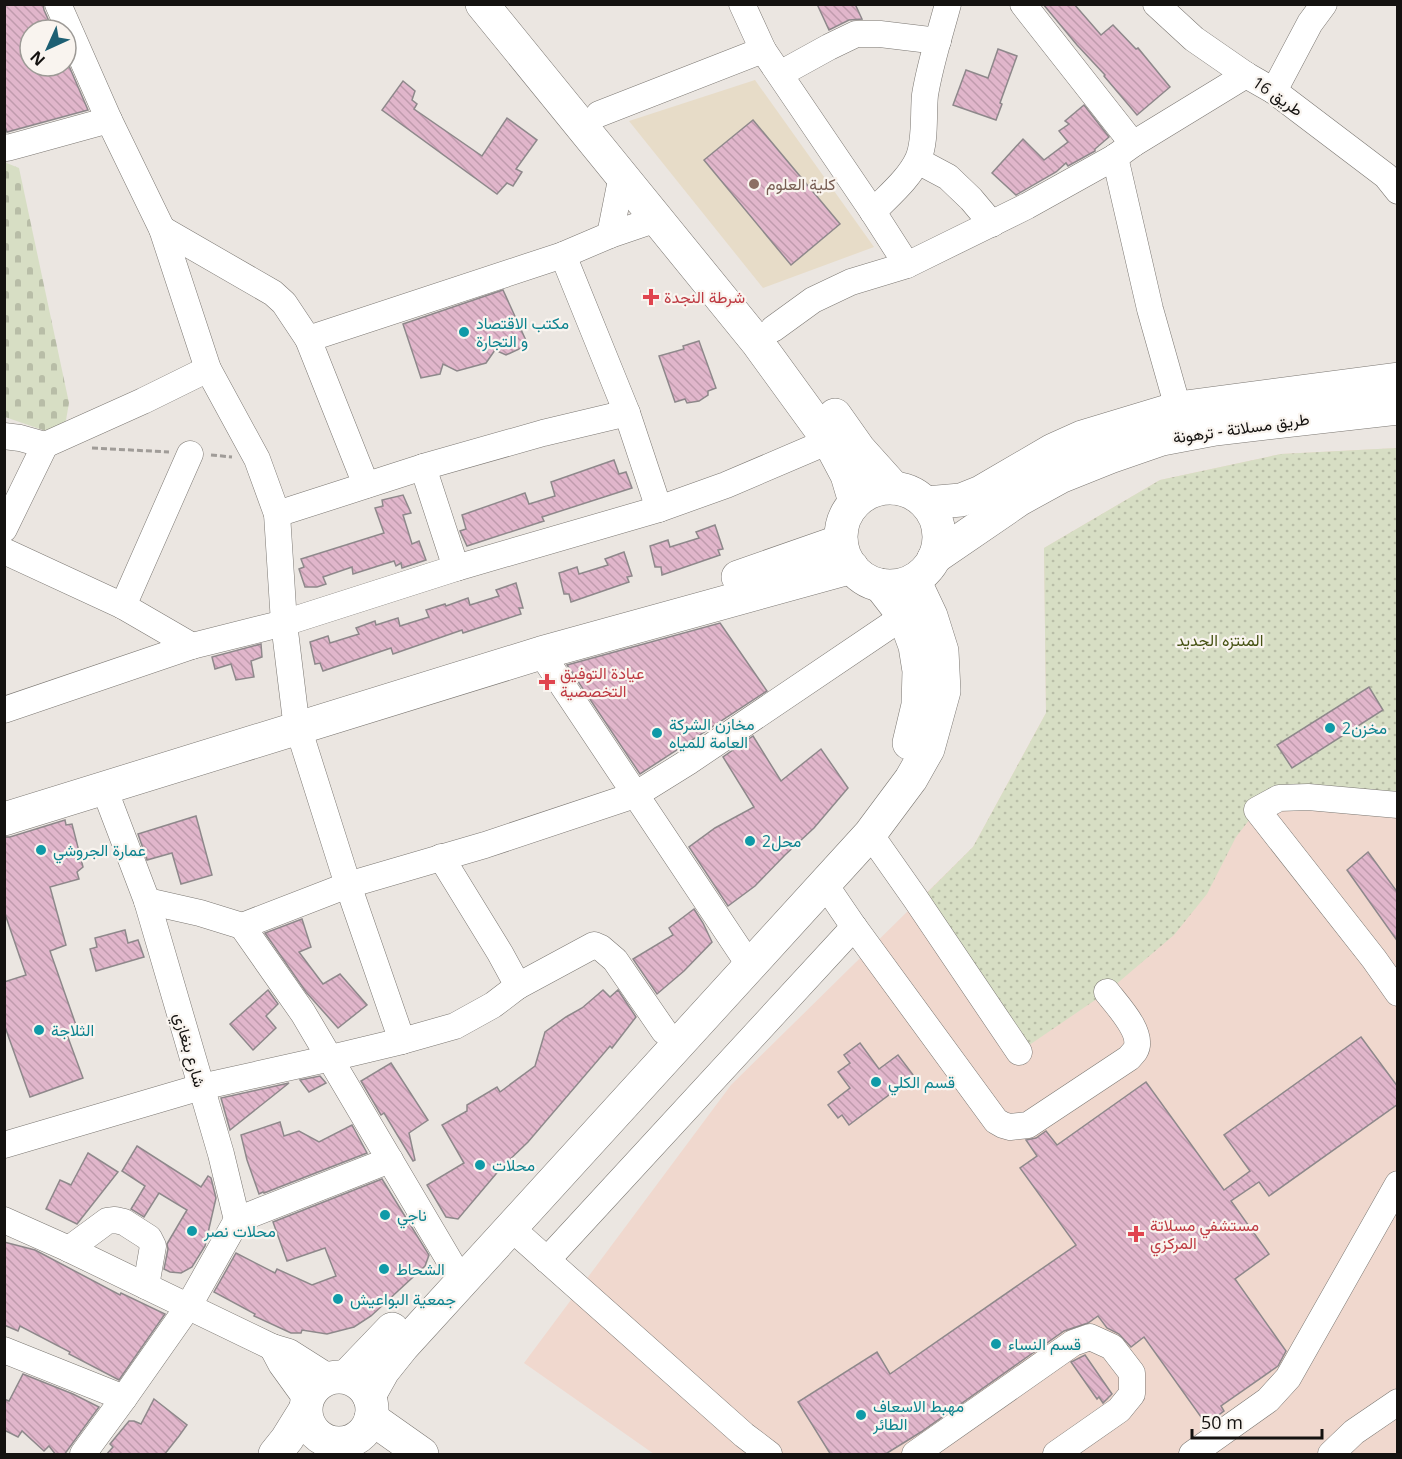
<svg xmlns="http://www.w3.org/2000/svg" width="1402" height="1459" viewBox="0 0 1402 1459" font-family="'Open Sans',Vazirmatn,sans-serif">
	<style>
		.education { fill: #e7dcc8 }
		.medical { fill: #f0d8ce }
		.cemetery { fill: url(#cemetery-stones) }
		.park { fill: url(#park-dots) }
		.building { fill: url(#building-back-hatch); stroke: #8e888b; stroke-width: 1.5 }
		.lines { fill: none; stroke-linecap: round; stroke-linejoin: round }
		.minor-casing { stroke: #7b7772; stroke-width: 27 }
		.major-casing { stroke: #7b7772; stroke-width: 34 }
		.highway-casing { stroke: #7b7772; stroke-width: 34 }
		.path { stroke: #a09c98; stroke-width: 3; stroke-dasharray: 6 3; stroke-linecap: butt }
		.minor { stroke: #fff; stroke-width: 26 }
		.major { stroke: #fff; stroke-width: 33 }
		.highway { stroke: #fff; stroke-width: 33 }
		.education-dot { fill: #8d6e63; stroke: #f9f4ef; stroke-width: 2 }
		.health-dot { fill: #e0444e; stroke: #f9f4ef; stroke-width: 2 }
		.culture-dot { fill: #0f9aa8; stroke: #f9f4ef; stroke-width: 2 }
		.labels { text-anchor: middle; stroke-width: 4.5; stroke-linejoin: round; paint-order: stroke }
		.street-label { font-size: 16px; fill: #141210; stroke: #f9f4ef }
		.education-label { font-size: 16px; fill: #785e54; stroke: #f9f4ef; text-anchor: start }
		.health-label { font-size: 16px; fill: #be3a42; stroke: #f9f4ef; text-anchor: start }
		.culture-label { font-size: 16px; fill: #0d838f; stroke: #f9f4ef; text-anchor: start }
		.park-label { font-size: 16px; fill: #465213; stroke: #f9f4ef }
	</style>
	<defs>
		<pattern id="cemetery-stones" width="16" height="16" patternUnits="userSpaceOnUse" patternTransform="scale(1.5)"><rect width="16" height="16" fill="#d7dec4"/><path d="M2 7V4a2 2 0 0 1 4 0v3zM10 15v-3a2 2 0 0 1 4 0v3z" fill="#b8bda7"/></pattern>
		<pattern id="park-dots" width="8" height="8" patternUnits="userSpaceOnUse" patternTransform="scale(1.5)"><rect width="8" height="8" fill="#d7dec4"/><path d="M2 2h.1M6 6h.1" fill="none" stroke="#b8bda7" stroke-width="1.8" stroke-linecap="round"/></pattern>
		<pattern id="building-back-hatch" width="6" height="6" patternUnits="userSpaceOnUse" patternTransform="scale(1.5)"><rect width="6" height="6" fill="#e1b6cb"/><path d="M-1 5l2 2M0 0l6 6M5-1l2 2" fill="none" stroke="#c09bad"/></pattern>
	</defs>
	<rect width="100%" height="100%" fill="#ebe6e1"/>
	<polygon class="education" points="755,80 874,247 763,288 629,121"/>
	<polygon class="medical" points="1397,448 1397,1454 654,1454 524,1363 731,1085 973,847 1046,713 1044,548 1160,480 1281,454"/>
	<polygon class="cemetery" points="4,162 19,168 69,403 63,437 5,417"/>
	<polygon class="park" points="1397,448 1397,805 1257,810 1236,837 1207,894 1174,935 1107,992 1019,1052 922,898 973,847 1046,713 1044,548 1160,480 1281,454"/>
	<g class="building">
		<polygon points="4,4 43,4 44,10 53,30 30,30 30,38 21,42 30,66 69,66 88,110 7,132 4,124"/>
		<polygon points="817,4 855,4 862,19 849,20 829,30"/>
		<polygon points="1043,4 1074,4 1101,35 1113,25 1136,49 1138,48 1170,87 1137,115 1104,76 1105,75 1077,45"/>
		<polygon points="998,49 1017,56 1000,103 1002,104 996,120 953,105 966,70 988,78"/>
		<polygon points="403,81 415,91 412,100 417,104 414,109 482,156 507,118 537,140 516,169 522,172 513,186 507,183 497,194 382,110"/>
		<polygon points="1084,105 1109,137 1095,149 1095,151 1068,166 1066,163 1056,172 1016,195 992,173 1023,139 1044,160 1068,142 1059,131 1069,124 1065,121"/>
		<polygon points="753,120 840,224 791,265 704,160"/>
		<polygon points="503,290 528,345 506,355 495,350 486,363 457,371 443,364 440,374 421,378 403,324"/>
		<polygon points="699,341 716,388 708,391 708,395 699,401 687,403 685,399 675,402 659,356 684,349 683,346"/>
		<polygon points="614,460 619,474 626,472 632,488 542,517 544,521 467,546 460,531 466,529 462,515 525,493 529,504 555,496 551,482"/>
		<polygon points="403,495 411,513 403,515 412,544 419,541 426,560 402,568 401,563 396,566 394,561 353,574 352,567 323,577 326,584 317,587 305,587 299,569 304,567 301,559 384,533 375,508 383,506 382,500"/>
		<polygon points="715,525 723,549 718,550 720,555 662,575 661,567 655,567 650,546 668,540 670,547 699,538 696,532"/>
		<polygon points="624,552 632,576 627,577 629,582 571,602 569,594 564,594 559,573 577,567 579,574 608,565 605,559"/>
		<polygon points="516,583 523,608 519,608 521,614 463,633 462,630 393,654 391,648 323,671 320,663 315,664 310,642 328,636 330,643 359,634 356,628 375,621 376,625 398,618 400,626 429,617 426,610 445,604 446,606 468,598 470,605 499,596 496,590"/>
		<polygon points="720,623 767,691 640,774 567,665"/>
		<polygon points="261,644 262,657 251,661 254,677 236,680 231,664 215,669 212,657"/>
		<polygon points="1369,687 1383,710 1292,768 1277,745"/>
		<polygon points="753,736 781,781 821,749 848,788 814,828 785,855 755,886 728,906 689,847 715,828 754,807 723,757"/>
		<polygon points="196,816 212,875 181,884 172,853 147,860 138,834"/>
		<polygon points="65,820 66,825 72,824 83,867 77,872 79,879 50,887 66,945 50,951 77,1028 66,1032 83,1078 30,1097 4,1024 4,982 26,975 4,911 4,837 10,837"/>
		<polygon points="1368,852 1398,893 1398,942 1347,870"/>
		<polygon points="694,909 703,923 712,942 684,971 657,994 633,959 673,935 669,928"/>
		<polygon points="302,919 311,947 299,952 323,984 340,974 367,1005 338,1028 306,992 265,933"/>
		<polygon points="125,930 128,943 138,940 144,957 96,971 90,949 97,947 95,938"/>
		<polygon points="268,990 278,1004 266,1016 276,1028 253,1050 230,1024"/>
		<polygon points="603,990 610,997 618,990 636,1017 612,1048 610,1046 528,1142 501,1168 458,1219 446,1217 427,1185 464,1163 442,1125 467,1111 467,1105 497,1087 500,1092 535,1066 545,1032 566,1017 582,1008"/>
		<polygon points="1361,1037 1398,1087 1398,1104 1269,1196 1259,1182 1231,1201 1269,1254 1235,1279 1286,1351 1278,1366 1221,1406 1224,1411 1206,1424 1144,1337 1131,1347 1119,1334 1107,1328 1098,1316 1088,1323 1064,1331 921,1432 884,1455 831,1455 798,1402 877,1352 890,1374 1076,1245 1020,1168 1037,1156 1026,1140 1036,1138 1046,1131 1057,1145 1146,1082 1224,1190 1250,1171 1224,1135"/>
		<polygon points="860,1043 879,1069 898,1055 914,1076 849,1125 842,1115 838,1118 828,1105 850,1088 838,1072 850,1063 844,1055"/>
		<polygon points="391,1063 428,1120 409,1133 415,1160 413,1161 384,1113 381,1115 361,1081"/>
		<polygon points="320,1076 326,1083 309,1092 300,1080"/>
		<polygon points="289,1083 230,1130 221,1098"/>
		<polygon points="280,1122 284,1136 299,1131 319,1142 352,1125 367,1153 264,1193 263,1192 259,1194 247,1160 241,1135"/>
		<polygon points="137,1146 201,1187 208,1176 211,1178 216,1198 205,1246 192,1267 181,1273 170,1272 164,1269 168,1249 167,1244 187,1210 159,1193 144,1217 131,1209 145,1186 122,1171"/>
		<polygon points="88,1153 118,1172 77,1224 46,1209 60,1180 71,1185"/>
		<polygon points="382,1179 429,1255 425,1266 371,1316 354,1327 327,1334 302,1330 301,1333 291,1333 254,1316 255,1314 214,1292 236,1253 275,1273 277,1269 312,1285 336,1276 325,1248 287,1261 273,1222"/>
		<polygon points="4,1242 35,1250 120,1295 121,1293 165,1314 119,1380 69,1354 70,1352 20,1326 18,1331 4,1325"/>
		<polygon points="1085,1355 1112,1394 1103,1403 1099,1397 1097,1399 1071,1362"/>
		<polygon points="23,1374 73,1394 99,1407 64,1455 56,1455 49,1446 44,1451 22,1431 18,1437 4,1430 4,1399 9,1401"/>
		<polygon points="154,1399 187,1425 179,1436 164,1455 106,1455 113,1447 110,1444 129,1421 134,1421 141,1424"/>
	</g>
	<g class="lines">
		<defs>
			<g id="minor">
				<polyline points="58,4 109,120 162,229 208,369 257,459 277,514 284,623 295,713 298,727 348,885 402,1041"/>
				<polyline points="742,4 763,50 873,212 907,265"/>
				<polyline points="1023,4 1133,144"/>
				<polyline points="1156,4 1194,39 1246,75 1274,91 1386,176 1398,191"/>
				<polyline points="780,74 829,47 856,34 880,34 938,41"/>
				<polyline points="1274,91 1310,23 1324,4"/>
				<polyline points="599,114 763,50"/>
				<polyline points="4,147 7,148 22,144 109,120"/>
				<polyline points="1115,157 1150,309 1178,408"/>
				<polyline points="918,161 948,177 971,199 992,224"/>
				<path d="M873 212C888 196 909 179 918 159 926 142 923 114 925 95 930 64 940 34 948 4"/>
				<polyline points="162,229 273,293 284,303 308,339 366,485"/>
				<polyline points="610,235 622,175"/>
				<polyline points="563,255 627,413 659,509"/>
				<polyline points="773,329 813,300 851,282 907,265 1027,206 1115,157 1133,144 1246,75"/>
				<polyline points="308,339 563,255 610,235 657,219"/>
				<polyline points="4,436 20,438 45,445 143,401 208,369"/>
				<polyline points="423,467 456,568"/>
				<polyline points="277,514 423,467 543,433 627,413"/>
				<polyline points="4,529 45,445"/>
				<polyline points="4,551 123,606 192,646"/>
				<polyline points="123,606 190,454"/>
				<polyline points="541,653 750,966"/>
				<polyline points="4,710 192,646 284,623 456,568 659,509 726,485 829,441"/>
				<polyline points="1398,805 1308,797 1279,798 1257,810 1374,959 1398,993"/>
				<polyline points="870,834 915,898 1019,1052"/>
				<path d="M824 883 854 927 996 1121 1003 1125 1010 1127 1028 1125 1129 1058C1129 1058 1135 1051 1135 1051 1145 1034 1117 1005 1107 992"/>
				<polyline points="147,901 200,913 242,926 303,1013 452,1265"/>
				<polyline points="242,926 348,885 485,845 635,795 688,762 904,616"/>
				<polyline points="518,986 594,945 601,948 615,960 664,1031"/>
				<polyline points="4,1145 201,1087 331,1058 402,1041 455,1026 493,1005 518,986 500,953 441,857"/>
				<polyline points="4,1220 69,1249 272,1347 289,1352 330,1378"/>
				<polyline points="237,1220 390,1160"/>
				<polyline points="510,1227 744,1435 769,1454"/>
				<polyline points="69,1249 107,1221 115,1220 124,1222 149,1238 153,1246 146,1286"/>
				<polyline points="547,1260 854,927"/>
				<polyline points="272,1347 281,1364 307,1400"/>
				<polyline points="4,1350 124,1398"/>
				<polyline points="83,1454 124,1398 188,1307 237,1220 221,1154 147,901 104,788"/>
				<polyline points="915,1454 1073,1343 1090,1337 1112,1347 1132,1373 1132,1394 1119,1410 1056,1454"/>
				<polyline points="1192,1454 1268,1400 1288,1378 1398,1184"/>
				<polyline points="1331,1454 1354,1432 1398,1402"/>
			</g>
			<g id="major">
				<polyline points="482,4 757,342 829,441 847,475 855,502"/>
				<polyline points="835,415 859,449 894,488"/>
				<polyline points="880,585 904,616 915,646 919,671 918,705 909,743"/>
				<circle cx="339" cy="1410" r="33"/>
				<polyline points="346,1377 392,1329"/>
				<polyline points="369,1396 383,1371 403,1346 870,834 911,779 928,749 944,691 942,651 931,616 914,580"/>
				<polyline points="371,1418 422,1454"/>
				<polyline points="275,1454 287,1439 305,1410"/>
			</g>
			<g id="highway">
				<circle cx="890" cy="537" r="49"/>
				<polyline points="926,503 961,500 981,492 1053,450 1082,437 1178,408 1398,379"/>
				<polyline points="934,558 1020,499 1060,477 1110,457 1162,439 1215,429 1398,408"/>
				<polyline points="738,577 841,541"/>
				<polyline points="4,819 541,653 852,567"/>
			</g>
		</defs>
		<use href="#minor" class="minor-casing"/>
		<use href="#major" class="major-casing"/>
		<use href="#highway" class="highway-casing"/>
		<g class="path">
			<polyline points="92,448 169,452"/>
			<polyline points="211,455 232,457"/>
		</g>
		<use href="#minor" class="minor"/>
		<use href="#major" class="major"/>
		<use href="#highway" class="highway"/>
	</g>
	<circle class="education-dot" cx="754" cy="184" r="6"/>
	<g class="health-dot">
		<path d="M648 288h6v6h6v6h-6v6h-6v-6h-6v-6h6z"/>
		<path d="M544 673h6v6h6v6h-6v6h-6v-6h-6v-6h6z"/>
		<path d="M1133 1225h6v6h6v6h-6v6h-6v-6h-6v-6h6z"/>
	</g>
	<g class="culture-dot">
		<circle cx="464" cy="332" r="6"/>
		<circle cx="1330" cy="728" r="6"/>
		<circle cx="657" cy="733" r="6"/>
		<circle cx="750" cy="841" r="6"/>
		<circle cx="41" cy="850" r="6"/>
		<circle cx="39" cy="1030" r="6"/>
		<circle cx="876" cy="1082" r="6"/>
		<circle cx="480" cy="1165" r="6"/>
		<circle cx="385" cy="1215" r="6"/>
		<circle cx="192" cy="1231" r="6"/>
		<circle cx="384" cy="1269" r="6"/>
		<circle cx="338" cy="1299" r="6"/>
		<circle cx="996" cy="1344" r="6"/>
		<circle cx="861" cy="1415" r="6"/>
	</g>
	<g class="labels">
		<g class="street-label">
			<text transform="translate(1278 96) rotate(34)" y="6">طريق 16</text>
			<text transform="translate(1241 428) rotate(-8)" y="6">طريق مسلاتة - ترهونة</text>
			<text transform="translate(190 1050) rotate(74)" y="6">شارع بنغازي</text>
		</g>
		<g class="education-label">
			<text x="766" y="190">كلية العلوم</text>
		</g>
		<g class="health-label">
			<text x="664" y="303">شرطة النجدة</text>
			<text x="560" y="679">عيادة التوفيق<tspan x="560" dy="18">التخصصية</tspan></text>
			<text x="1150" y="1231">مستشفي مسلاتة<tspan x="1150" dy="18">المركزي</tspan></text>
		</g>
		<g class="culture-label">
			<text x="476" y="329">مكتب الاقتصاد<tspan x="476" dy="18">و التجارة</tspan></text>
			<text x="669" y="730">مخازن الشركة<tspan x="669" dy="18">العامة للمياه</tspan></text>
			<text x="1342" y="734">مخزن2</text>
			<text x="762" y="847">محل2</text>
			<text x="53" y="856">عمارة الجروشي</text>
			<text x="51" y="1036">الثلاجة</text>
			<text x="888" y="1088">قسم الكلي</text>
			<text x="492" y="1171">محلات</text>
			<text x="397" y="1221">ناجي</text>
			<text x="204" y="1237">محلات نصر</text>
			<text x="396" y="1275">الشحاط</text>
			<text x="350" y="1305">جمعية البواعيش</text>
			<text x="1008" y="1350">قسم النساء</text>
			<text x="873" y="1412">مهبط الاسعاف<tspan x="873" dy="18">الطائر</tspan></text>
		</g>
		<g class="park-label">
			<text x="1220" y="646">المنتزه الجديد</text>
		</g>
	</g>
	<rect width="1402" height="1459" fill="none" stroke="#141210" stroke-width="12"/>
	<g transform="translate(48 48) rotate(225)"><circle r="28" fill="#f9f4ef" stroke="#9d9a96" stroke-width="1.5"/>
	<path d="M0-4.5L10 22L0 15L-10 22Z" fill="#1d5f73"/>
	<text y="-9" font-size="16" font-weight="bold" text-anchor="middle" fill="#141210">N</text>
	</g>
	<path d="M1192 1429v9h130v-9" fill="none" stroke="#141210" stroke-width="3"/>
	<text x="1201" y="1429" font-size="18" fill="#141210" stroke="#f9f4ef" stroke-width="4.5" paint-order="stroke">50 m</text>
</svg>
